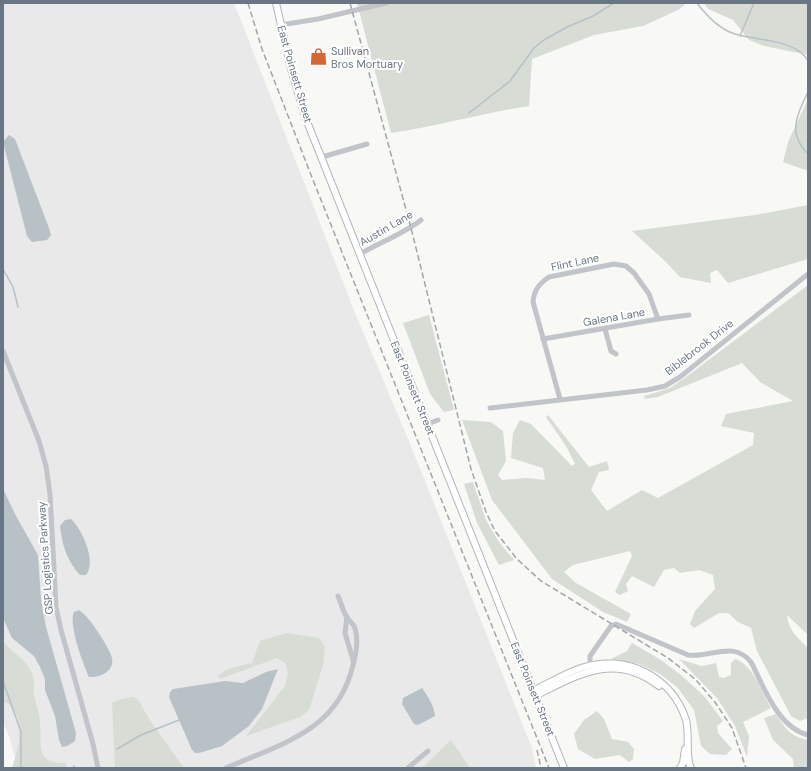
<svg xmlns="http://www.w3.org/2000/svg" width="811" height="771" viewBox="0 0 811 771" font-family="'DM Sans',sans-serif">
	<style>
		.built { fill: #e8e9e8 }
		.green { fill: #d7dcd5 }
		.water { fill: #b7c1c6 }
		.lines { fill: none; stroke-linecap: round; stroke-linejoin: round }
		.stream { stroke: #b7c1c6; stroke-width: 1.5 }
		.major-casing { stroke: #b2b6bb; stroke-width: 8 }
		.minor { stroke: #c1c4c8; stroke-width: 5 }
		.major { stroke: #fff; stroke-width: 6 }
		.rail { stroke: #a1a6ac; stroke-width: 1.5; stroke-dasharray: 6 3; stroke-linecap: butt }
		.labels { text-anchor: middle; stroke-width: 4; stroke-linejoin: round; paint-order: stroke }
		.poi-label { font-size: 11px; fill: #697684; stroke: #fff; text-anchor: start }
		.street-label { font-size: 11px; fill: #697684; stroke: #fff }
	</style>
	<rect width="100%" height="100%" fill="#f8f8f5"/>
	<polygon class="built" points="3,3 234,3 355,313 408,439 532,748 536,768 18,768 9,736 3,722"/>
	<g class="green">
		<path d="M357 3H687L678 10 643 26 594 35 532 59 529 106C483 113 438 126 391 133Z"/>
		<polygon points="704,3 808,3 808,55 764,46 749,40 733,20 708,9"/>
		<polygon points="808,99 808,171 783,162 788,142"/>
		<polygon points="808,205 808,259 728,283 717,270 710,273 711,283 680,277 666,262 632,231 755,215"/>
		<path d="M808 285V635L787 615C788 630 798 638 808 648V718L800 721 791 716 757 651 751 628 738 622 728 613H719L694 628 690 624 695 611 715 589 713 575 699 570 680 573 674 568 664 570 654 587 632 576 626 584 628 591 620 595 615 592 632 556 630 551 573 565 564 572 576 583 631 614 627 622 603 612 552 579 492 500 462 420 491 422 503 431 506 461 498 475 502 480 526 478 545 480 543 468 511 458 513 433 520 420 531 424 572 466 575 464 566 446 546 417 548 415 589 467 607 461 609 470 599 472 591 490 607 511 642 490 658 498 753 445 754 433 721 426 726 414 793 401 760 382 742 363 658 397 645 399 644 396 670 388 682 380Z"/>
		<polygon points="429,315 454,410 444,412 430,394 403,323"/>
		<polygon points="473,482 486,520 499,542 514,560 499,565 477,523 464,484"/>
		<polygon points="287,633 319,638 325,647 323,665 309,710 300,717 246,736 285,686 288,673 286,664 277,658 220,679 218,675 228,669 252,663 260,641"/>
		<path d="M3 641C12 653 29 661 33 676 35 682 33 689 34 695 36 704 39 713 40 722 42 745 34 764 66 763L67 768H12C19 748 28 713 3 701Z"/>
		<polygon points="632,643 661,660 681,675 704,696 723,721 717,726 718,733 732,749 726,755 710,754 701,746 694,710 678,688 660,674 639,664 611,659 627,651"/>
		<path d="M679 659 702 666 716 663 719 677 724 678 731 675V663L735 659C753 664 762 693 771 708L743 722 749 736 747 757 735 726 717 698Z"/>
		<polygon points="133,697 138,700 151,722 184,768 115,768 112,703 121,699"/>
		<polygon points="597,711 604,719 612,739 628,742 634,749 633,759 629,762 620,755 595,759 578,749 574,734 584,720"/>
		<path d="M776 714C785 728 791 737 808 740V768H794L793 759 773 740 764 718Z"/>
		<polygon points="451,740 470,768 422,768"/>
	</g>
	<g class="water">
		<polygon points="9,135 15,139 49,228 51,235 47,240 32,242 27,236 3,142"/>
		<polygon points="3,489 16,516 38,555 41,600 46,627 76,733 75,741 67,746 62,747 59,740 55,716 45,690 45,679 40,667 34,656 12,638 3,618"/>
		<path d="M71 519C82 529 97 562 86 575H80C67 561 62 545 60 526L65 520Z"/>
		<path d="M79 610C89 616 109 647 112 658 115 672 98 678 89 677 83 664 68 624 74 612Z"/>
		<polygon points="278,669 262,709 249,726 222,746 199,753 195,753 192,750 169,697 170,692 173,689 225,681 243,683 266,672"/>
		<path d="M422 688C428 697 434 705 435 716L418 725 414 724 402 704 403 698Z"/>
	</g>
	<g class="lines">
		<g class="stream">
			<path d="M697 3C706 15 717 27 732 33 753 41 796 38 808 61"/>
			<polyline points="740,36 754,3"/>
			<path d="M808 92C797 114 787 133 808 154"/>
			<polyline points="469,113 510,81 534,48 544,40 567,27 593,16 614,3"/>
			<polyline points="3,269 13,287 18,307"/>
			<polyline points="3,681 21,732 21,768"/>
			<polyline points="117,749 141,735 179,720"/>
			<polyline points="73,768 74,766"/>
		</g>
		<defs>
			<g id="major">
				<polyline points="276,3 291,69 306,119 564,768"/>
				<path d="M534 690C550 683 565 673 581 668 625 653 672 676 686 720 690 734 685 759 691 768"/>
				<path d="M537 695C579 674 615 652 659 686"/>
				<polyline points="680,768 683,763 685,749"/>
			</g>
		</defs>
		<use href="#major" class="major-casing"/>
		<g class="minor">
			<polyline points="280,25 318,19 386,3"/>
			<polyline points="322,157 367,144"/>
			<path d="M360 254C379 243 405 233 421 220"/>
			<polyline points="605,329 611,351 616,354"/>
			<polyline points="543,339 658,319 689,315"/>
			<polyline points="3,351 39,441 46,466 50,494 56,607 61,630 93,744 98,768"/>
			<path d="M560 399 533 302C534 290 539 284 549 277L614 264 626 266 634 273 649 294 658 319"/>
			<polyline points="490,408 647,390 665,386 680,377 808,274"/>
			<polyline points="428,424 438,420"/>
			<polyline points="347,617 345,633 353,660"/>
			<path d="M590 670V656L611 626 616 624 688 655C711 658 733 640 751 662 764 687 778 728 808 735"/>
			<path d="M226 768C281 744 338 731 353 665 356 654 359 637 354 626 352 622 348 620 346 616 343 610 341 603 338 596"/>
			<polyline points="408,768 428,751"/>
		</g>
		<use href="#major" class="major"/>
		<g class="rail">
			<polyline points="248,3 262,49 313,180 549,768"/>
			<polyline points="350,3 411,228 471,469 486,512 495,531 517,559 541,581 668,658 695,679 715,702 732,728 746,768"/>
			<polyline points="537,750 541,768"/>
		</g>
	</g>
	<defs>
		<symbol id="shop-bare" viewBox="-9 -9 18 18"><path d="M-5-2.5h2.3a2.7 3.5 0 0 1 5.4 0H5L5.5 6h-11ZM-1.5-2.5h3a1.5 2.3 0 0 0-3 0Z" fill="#d86635" stroke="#fff" stroke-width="2.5" paint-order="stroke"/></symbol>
	</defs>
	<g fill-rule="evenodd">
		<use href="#shop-bare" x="306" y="44" width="25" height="25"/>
	</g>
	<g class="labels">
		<g class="poi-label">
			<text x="331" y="55">Sullivan<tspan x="331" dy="13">Bros Mortuary</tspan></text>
		</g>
		<g class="street-label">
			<text transform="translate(295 74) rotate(74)" y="4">East Poinsett Street</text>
			<text transform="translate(386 228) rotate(-30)" y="4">Austin Lane</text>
			<text transform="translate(575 262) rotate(-12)" y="4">Flint Lane</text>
			<text transform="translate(614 317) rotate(-10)" y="4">Galena Lane</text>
			<text transform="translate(699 347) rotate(-38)" y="4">Biblebrook Drive</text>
			<text transform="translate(413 388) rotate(68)" y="4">East Poinsett Street</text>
			<text transform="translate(45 558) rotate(-94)" y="4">GSP Logistics Parkway</text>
			<text transform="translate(533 689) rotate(68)" y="4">East Poinsett Street</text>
		</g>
	</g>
	<rect width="811" height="771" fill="none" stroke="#697684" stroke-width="8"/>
</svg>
